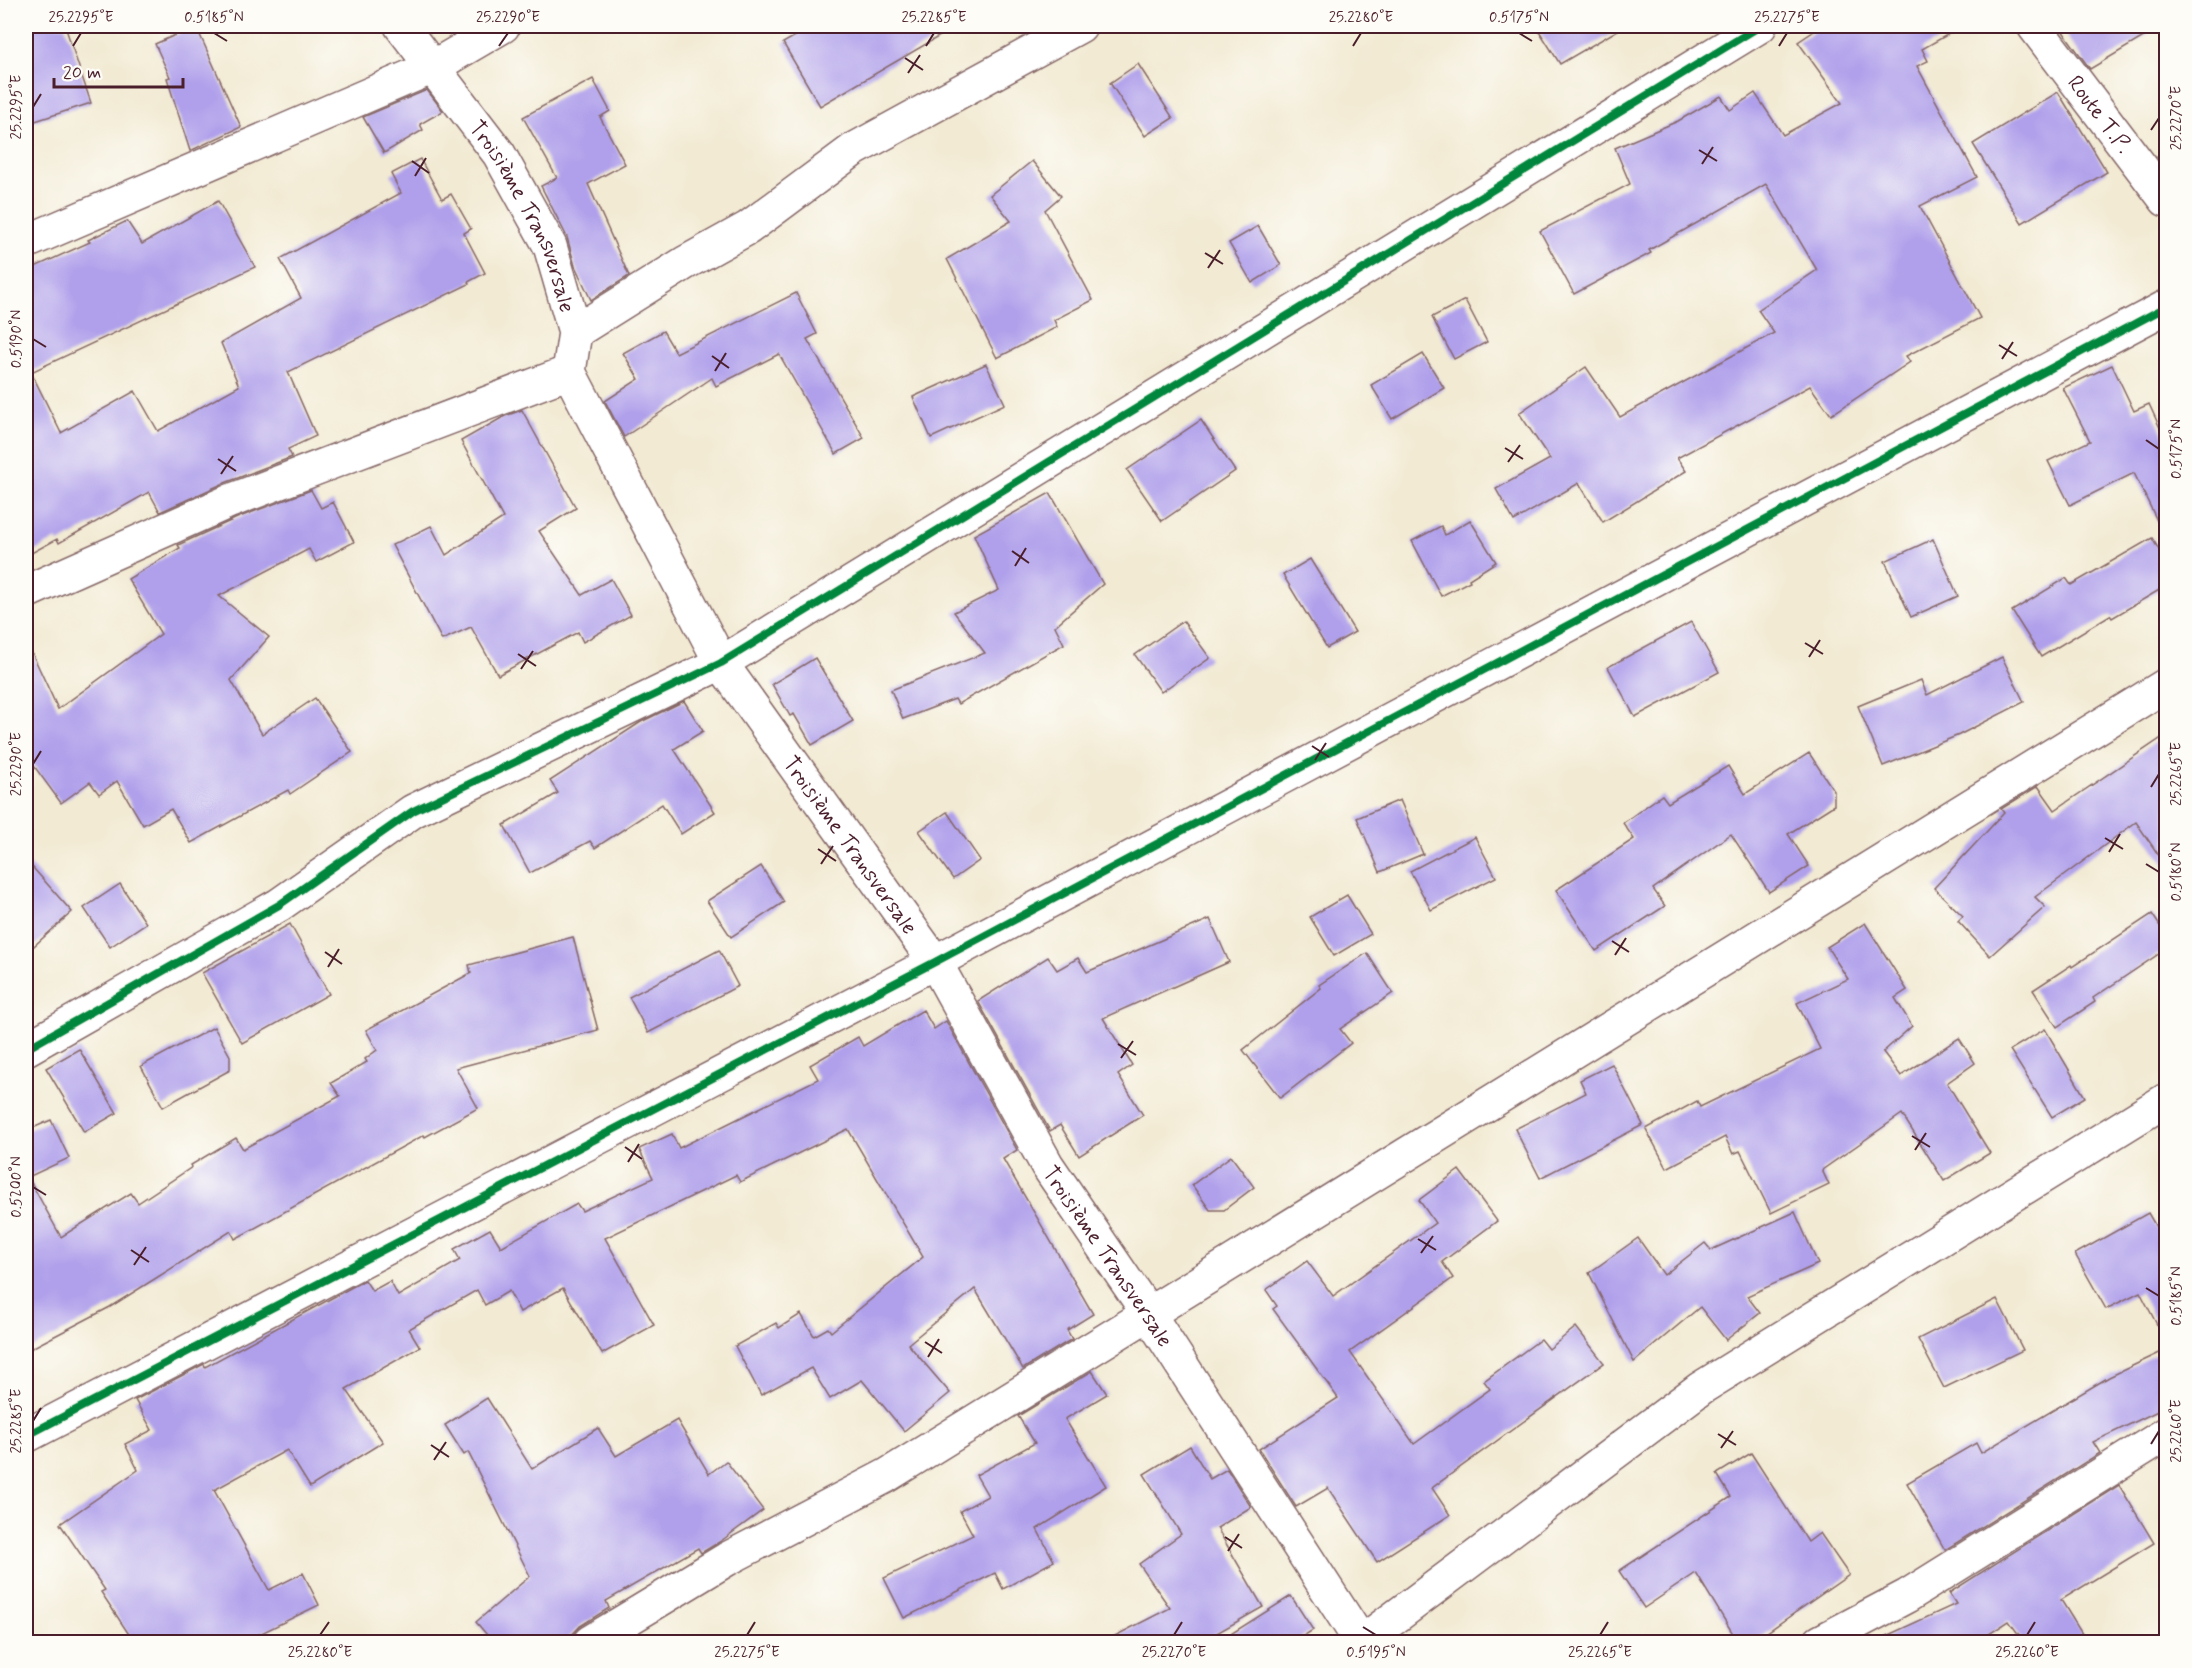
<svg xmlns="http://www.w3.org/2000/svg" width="2192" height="1668" viewBox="0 0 2192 1668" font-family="Mynerve,sans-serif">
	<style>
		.building { fill: #b0a0eb }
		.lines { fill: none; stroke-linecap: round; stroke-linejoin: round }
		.street-casing { stroke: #856666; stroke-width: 36 }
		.secondary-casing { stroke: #856666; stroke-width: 36 }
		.street { stroke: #fff; stroke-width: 33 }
		.secondary { stroke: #fff; stroke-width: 33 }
		.cycleway-casing { stroke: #fdfcf7; stroke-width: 11 }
		.cycleway { stroke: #00873e; stroke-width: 8 }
		.ticks { fill: none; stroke: #4a1f2b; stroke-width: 2 }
		.labels { text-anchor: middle; stroke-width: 6; stroke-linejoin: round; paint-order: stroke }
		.street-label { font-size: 22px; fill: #4a1f2b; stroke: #fdfcf7 }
		.neatline { fill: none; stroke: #4a1f2b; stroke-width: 2 }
		.ticks-label { font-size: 15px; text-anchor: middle; fill: #4a1f2b }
	</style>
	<rect width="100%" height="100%" fill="#fdfcf7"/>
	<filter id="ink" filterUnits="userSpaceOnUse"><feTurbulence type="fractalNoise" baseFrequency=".0167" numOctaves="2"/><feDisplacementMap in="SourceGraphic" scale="12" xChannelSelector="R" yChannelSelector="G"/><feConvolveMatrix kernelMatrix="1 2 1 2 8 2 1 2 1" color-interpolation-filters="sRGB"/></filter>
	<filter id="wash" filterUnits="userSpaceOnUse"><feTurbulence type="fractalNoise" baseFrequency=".008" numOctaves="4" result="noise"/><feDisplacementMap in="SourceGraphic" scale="24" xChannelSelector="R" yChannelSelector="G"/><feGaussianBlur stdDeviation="1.35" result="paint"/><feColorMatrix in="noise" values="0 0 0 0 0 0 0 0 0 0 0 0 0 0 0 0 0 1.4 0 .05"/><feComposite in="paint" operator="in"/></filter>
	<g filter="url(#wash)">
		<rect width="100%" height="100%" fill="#f2ead3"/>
		<g id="blocks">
			<g class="building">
				<polygon points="26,26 65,26 91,103 26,124"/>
				<polygon points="196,26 241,127 190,151 167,78 170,77 155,44"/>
				<polygon points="813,26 957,26 820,106 783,43"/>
				<polygon points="1536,26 1625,26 1560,64"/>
				<polygon points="1822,26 1963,26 1922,49 1928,61 1917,66 1977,177 1920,206 1980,318 1906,356 1910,362 1831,415 1810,386 1677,458 1686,471 1603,522 1579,483 1514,521 1496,489 1550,459 1519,413 1586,367 1620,417 1774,333 1758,310 1817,270 1766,184 1649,250 1651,253 1574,294 1540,231 1630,184 1615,148 1678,121 1721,96 1730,110 1755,93 1783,135 1842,103 1798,42"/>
				<polygon points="2059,26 2162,26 2090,69"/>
				<polygon points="1138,64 1173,118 1145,136 1110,83"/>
				<polygon points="593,79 610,111 600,117 625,164 588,184 629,276 591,300 575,266 567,237 541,186 557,178 523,117"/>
				<polygon points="427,90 443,111 420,124 423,130 384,153 363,117"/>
				<polygon points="2058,92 2107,172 2022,223 1973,144"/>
				<polygon points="420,159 442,199 451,194 471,229 464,233 485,273 468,282 469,284 288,372 316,436 288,449 292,457 222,484 160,512 149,492 59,543 57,539 26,556 26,271 90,242 88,240 127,221 142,244 218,201 255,267 31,372 61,433 135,391 158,431 239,386 221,343 301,298 280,259 401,193 391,174"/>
				<polygon points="1032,161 1061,196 1045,210 1093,300 1054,320 1057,327 997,358 947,259 1011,221 990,195"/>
				<polygon points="1258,226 1281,265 1252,283 1229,243"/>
				<polygon points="796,293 817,334 807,339 864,438 836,454 779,354 716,386 712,378 624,437 605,401 639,379 623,353 663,331 676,353"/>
				<polygon points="1465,300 1487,342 1454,359 1432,317"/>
				<polygon points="1423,354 1444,388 1392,419 1371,385"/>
				<polygon points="986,364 1005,404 931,438 913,397"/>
				<polygon points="2112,365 2134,411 2149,404 2166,441 2166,539 2134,473 2070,505 2048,461 2090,441 2063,388"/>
				<polygon points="522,410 576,508 539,531 582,595 611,579 631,615 583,642 578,632 498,675 471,627 442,640 392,545 431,526 446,555 503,518 461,441 505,416"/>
				<polygon points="1201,420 1235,471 1162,521 1127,470"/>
				<polygon points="311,490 321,508 333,502 354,542 316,562 309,549 219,596 269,637 231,680 262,734 315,698 352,752 290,794 288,790 191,843 171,809 143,825 117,781 99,794 90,782 61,803 26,755 26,640 58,709 161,634 128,579 180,548 178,545 237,518"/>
				<polygon points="1050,493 1103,584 1055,626 1064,644 958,704 955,699 903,719 891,690 985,653 954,612 999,590 974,535"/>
				<polygon points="1470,520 1496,562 1469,579 1470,581 1441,596 1412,541 1441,526 1445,535"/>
				<polygon points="2152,538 2166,562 2166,586 2112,618 2110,615 2041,657 2012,611 2066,578 2071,585"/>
				<polygon points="1933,539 1958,596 1911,617 1885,561"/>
				<polygon points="1310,559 1355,632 1327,648 1283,575"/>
				<polygon points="1183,621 1210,658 1161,692 1135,655"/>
				<polygon points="1691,622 1719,672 1635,717 1608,667"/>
				<polygon points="2002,657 2024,702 1959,735 1883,766 1858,706 1921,680 1927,695"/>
				<polygon points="815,658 853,721 812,745 794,714 790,716 772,684"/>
				<polygon points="684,701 703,731 674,749 715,812 681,834 662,804 595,848 590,841 530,873 504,825 558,793 550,781 641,722"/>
				<polygon points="2166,735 2166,866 2136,822 2035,897 2045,907 1990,956 1958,921 1963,916 1934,888 2004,813 2001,809 2038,786 2055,810"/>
				<polygon points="1809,753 1834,791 1834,805 1788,834 1809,866 1769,892 1731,834 1653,889 1665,906 1596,951 1556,890 1634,839 1623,823 1662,795 1668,803 1728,766 1745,794"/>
				<polygon points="1400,800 1423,854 1380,872 1357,818"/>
				<polygon points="947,812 980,860 953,879 919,831"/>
				<polygon points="1475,837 1496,877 1431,910 1410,871"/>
				<polygon points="26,860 72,912 26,953"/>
				<polygon points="761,866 784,902 731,937 707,901"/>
				<polygon points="120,884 146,923 110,947 84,908"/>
				<polygon points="1347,895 1371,934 1334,956 1310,917"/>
				<polygon points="2152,914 2166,935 2166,949 2093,998 2095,1002 2057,1027 2033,990 2071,965 2072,967"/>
				<polygon points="1210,919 1229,962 1103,1018 1132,1065 1118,1075 1143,1115 1079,1156 1060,1125 1050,1131 978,1001 1048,957 1057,970 1078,958 1087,972"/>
				<polygon points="1865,923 1907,990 1895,998 1912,1026 1883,1052 1901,1076 1959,1038 1975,1063 1947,1083 1990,1153 1944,1181 1902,1114 1822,1170 1829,1185 1771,1213 1740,1151 1733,1154 1725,1137 1667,1168 1646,1129 1697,1101 1700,1107 1820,1049 1797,1003 1848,979 1827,947"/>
				<polygon points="290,924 329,994 242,1043 202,973"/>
				<polygon points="573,937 598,1030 456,1068 478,1108 425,1137 424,1135 235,1239 231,1231 110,1307 26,1351 26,1131 51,1120 69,1158 28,1177 61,1237 131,1193 138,1203 192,1167 191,1165 236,1138 243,1149 340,1096 331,1083 367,1062 365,1059 377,1050 366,1030 471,973 469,965"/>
				<polygon points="719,950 738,986 648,1033 629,997"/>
				<polygon points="1367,953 1393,993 1340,1029 1351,1043 1280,1098 1243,1050 1321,988 1319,985"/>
				<polygon points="923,1010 934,1029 946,1021 1017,1150 1003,1159 1093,1314 1067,1330 1072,1339 1023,1369 975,1289 908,1344 950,1393 904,1431 862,1380 830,1399 811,1368 761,1395 735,1346 776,1323 779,1328 801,1314 814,1336 828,1328 831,1332 923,1257 848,1129 740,1182 736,1175 605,1238 654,1325 602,1354 563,1288 520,1312 509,1291 485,1305 477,1290 409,1329 420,1347 346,1389 383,1442 310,1487 287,1450 214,1490 269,1590 303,1573 319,1605 243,1642 134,1642 101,1592 105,1590 60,1524 138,1470 125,1444 152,1430 135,1400 204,1364 205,1367 365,1280 372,1291 390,1281 398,1296 460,1260 454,1249 490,1229 501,1247 577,1204 582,1211 653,1178 639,1149 672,1134 679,1148 818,1079 810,1065 858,1037 863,1046"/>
				<polygon points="214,1027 230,1056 230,1070 163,1107 141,1066"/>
				<polygon points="2045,1029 2085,1097 2052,1117 2010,1050"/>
				<polygon points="79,1049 117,1113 84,1132 46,1068"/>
				<polygon points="1612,1064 1643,1125 1540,1178 1515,1129 1586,1093 1580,1080"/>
				<polygon points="1231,1156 1254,1187 1224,1210 1210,1210 1192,1185"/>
				<polygon points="1459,1170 1497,1221 1442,1262 1453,1278 1350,1352 1414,1444 1490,1389 1484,1381 1541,1339 1549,1349 1576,1327 1604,1363 1432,1488 1450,1515 1377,1562 1328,1488 1296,1507 1259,1449 1338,1398 1273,1309 1277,1306 1266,1290 1307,1261 1333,1296 1435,1223 1419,1200"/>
				<polygon points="1795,1212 1818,1264 1747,1296 1760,1313 1726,1340 1700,1307 1634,1362 1589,1273 1638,1238 1664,1275 1705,1243 1711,1250"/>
				<polygon points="2148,1213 2166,1244 2166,1342 2140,1292 2106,1309 2075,1254"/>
				<polygon points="1997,1299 2023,1350 1944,1388 1918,1339"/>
				<polygon points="2166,1350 2166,1407 2093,1442 2100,1453 1945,1550 1907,1483 1976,1443 1981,1453 2109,1377"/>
				<polygon points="1092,1371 1107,1394 1065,1419 1106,1486 1037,1529 1054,1561 1003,1589 995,1573 904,1618 884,1578 973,1535 960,1511 988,1496 976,1475 1035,1443 1018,1416"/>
				<polygon points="487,1398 532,1469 598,1428 616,1456 677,1420 709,1474 726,1461 763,1510 721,1541 701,1553 698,1548 606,1601 609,1608 580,1626 565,1642 493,1642 476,1622 530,1576 468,1452 464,1455 445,1425"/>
				<polygon points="1190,1446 1210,1479 1227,1469 1251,1507 1217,1528 1263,1607 1201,1642 1103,1642 1170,1608 1139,1564 1181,1534 1144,1474"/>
				<polygon points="1751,1453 1808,1542 1820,1533 1849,1575 1753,1642 1738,1642 1696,1573 1644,1608 1619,1571 1731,1497 1717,1474"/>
				<polygon points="2119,1485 2154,1543 2061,1600 2087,1642 2024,1642 2009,1621 1977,1642 1873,1642 1956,1604 1949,1593"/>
				<polygon points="1291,1596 1313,1630 1294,1642 1218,1642"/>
			</g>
		</g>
	</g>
	<g filter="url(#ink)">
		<use href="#blocks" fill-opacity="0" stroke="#856666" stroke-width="1.5"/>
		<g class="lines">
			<defs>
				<g id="street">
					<path id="s1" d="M401 26 499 154 550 246 575 332 569 372 721 663 935 962 1047 1165 1148 1313 1361 1642"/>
					<polyline points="26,242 433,67 503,26"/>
					<polyline points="575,332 685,263 748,228 853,150 1080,26"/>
					<polyline points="26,592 230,501 569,372"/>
					<polyline points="26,1049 279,905 413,811 721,663 1760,26"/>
					<polyline points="26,1436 935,962 2166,307"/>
					<polyline points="590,1642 727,1559 886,1476 2166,685"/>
					<polyline points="1362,1642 1701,1388 2166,1100"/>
					<polyline points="1820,1642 1907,1596 2166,1434"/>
				</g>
				<g id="secondary">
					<path id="s2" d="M2034 26 2166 200"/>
				</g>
			</defs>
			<use href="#street" class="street-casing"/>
			<use href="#secondary" class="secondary-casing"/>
			<use href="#street" class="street"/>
			<use href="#secondary" class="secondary"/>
			<defs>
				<g id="cycleway">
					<polyline points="26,1049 279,905 413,811 721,663 1760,26"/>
					<polyline points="26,1436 935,962 2166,307"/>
				</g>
			</defs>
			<use href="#cycleway" class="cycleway-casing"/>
			<use href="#cycleway" class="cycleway"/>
		</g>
	</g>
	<path class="ticks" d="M214 33 227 41M1519 33 1532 41M73 46 81 33M499 46 508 33M926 46 934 33M1353 46 1361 33M1779 46 1787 33M905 58 923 70M908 73 920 55M33 107 41 94M2151 130 2159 118M1699 150 1717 161M412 161 429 173M1702 164 1713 147M415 176 426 158M1205 253 1223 264M1208 268 1220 250M33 339 46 347M1999 345 2017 356M712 356 729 368M2002 359 2013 342M715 371 726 353M2146 440 2159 449M1505 448 1523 459M218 459 236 471M1508 462 1520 445M221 474 233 456M1012 551 1029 563M1015 566 1026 548M1805 643 1823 654M518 654 536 666M1809 657 1820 640M521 669 533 651M1312 746 1329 757M1315 760 1326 743M33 764 41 751M2151 787 2159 774M2105 838 2123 849M818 849 836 861M2109 852 2120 834M821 864 833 846M2146 864 2159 872M1612 941 1629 952M325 952 342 964M1615 955 1626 938M328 967 339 949M1118 1044 1136 1055M1121 1058 1133 1041M1912 1136 1930 1147M625 1147 642 1159M1915 1150 1926 1133M628 1162 639 1144M33 1187 46 1195M1418 1239 1436 1250M131 1250 149 1262M1421 1253 1433 1236M134 1265 146 1247M2146 1288 2159 1296M925 1342 942 1353M928 1357 939 1339M33 1421 41 1408M1718 1434 1736 1445M2151 1444 2159 1431M431 1445 449 1457M1721 1448 1733 1431M434 1460 446 1442M1225 1537 1242 1548M1228 1551 1239 1534M1363 1627 1376 1635M320 1635 329 1622M747 1635 755 1622M1174 1635 1182 1622M1600 1635 1608 1622M2027 1635 2035 1622"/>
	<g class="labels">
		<g class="street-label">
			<text dy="8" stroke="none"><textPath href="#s2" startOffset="110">Route T.P.</textPath></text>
			<text dy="8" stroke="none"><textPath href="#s1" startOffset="228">Troisième Transversale</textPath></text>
			<text dy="8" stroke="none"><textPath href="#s1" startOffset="948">Troisième Transversale</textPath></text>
			<text dy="8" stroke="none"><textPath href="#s1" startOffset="1434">Troisième Transversale</textPath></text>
		</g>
	</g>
	<rect width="2192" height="1668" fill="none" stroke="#fdfcf7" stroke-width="66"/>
	<path d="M54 78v9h129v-9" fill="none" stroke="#4a1f2b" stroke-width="3"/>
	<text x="63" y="78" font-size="18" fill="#4a1f2b" stroke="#fdfcf7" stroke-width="4.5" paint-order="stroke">20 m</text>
	<rect x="33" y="33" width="2126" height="1602" class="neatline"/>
	<g class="ticks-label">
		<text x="81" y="22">25.2295°E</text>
		<text x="214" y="22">0.5185°N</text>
		<text x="508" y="22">25.2290°E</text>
		<text x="934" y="22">25.2285°E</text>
		<text x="1361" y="22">25.2280°E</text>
		<text x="1519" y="22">0.5175°N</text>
		<text x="1787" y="22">25.2275°E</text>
		<text transform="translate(16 107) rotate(-90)" y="5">25.2295°E</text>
		<text transform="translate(2176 118) rotate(-90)" y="5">25.2270°E</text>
		<text transform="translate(16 339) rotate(-90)" y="5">0.5190°N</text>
		<text transform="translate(2176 449) rotate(-90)" y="5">0.5175°N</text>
		<text transform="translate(16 764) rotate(-90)" y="5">25.2290°E</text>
		<text transform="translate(2176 774) rotate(-90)" y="5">25.2265°E</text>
		<text transform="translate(2176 872) rotate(-90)" y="5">0.5180°N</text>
		<text transform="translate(16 1187) rotate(-90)" y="5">0.5200°N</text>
		<text transform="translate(2176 1296) rotate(-90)" y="5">0.5185°N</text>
		<text transform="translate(16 1421) rotate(-90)" y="5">25.2285°E</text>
		<text transform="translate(2176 1431) rotate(-90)" y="5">25.2260°E</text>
		<text x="320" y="1657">25.2280°E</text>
		<text x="747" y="1657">25.2275°E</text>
		<text x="1174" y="1657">25.2270°E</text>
		<text x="1376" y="1657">0.5195°N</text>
		<text x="1600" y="1657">25.2265°E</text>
		<text x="2027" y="1657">25.2260°E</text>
	</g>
</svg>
